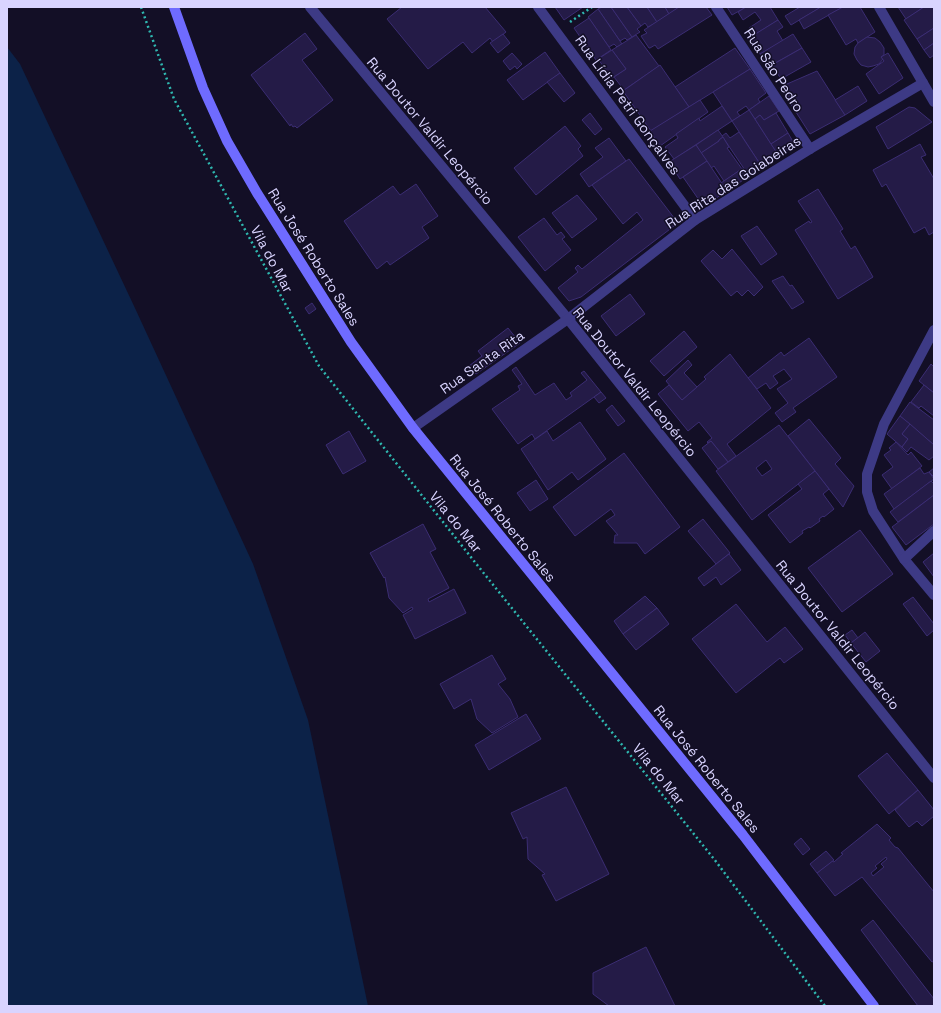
<svg xmlns="http://www.w3.org/2000/svg" width="941" height="1013" viewBox="0 0 941 1013" font-family="'Space Grotesk',sans-serif">
	<style>
		.water { fill: #0c2248 }
		.building { fill: #241b47; stroke: #3b2d73; fill-rule: evenodd }
		.lines { fill: none; stroke-linecap: round; stroke-linejoin: round }
		.path { stroke: #2fb8b0; stroke-width: 2.5; stroke-dasharray: 2 3; stroke-linecap: butt }
		.street { stroke: #3d3a85; stroke-width: 10 }
		.secondary { stroke: #6f6bff; stroke-width: 10 }
		.labels { text-anchor: middle; stroke-width: 3; stroke-linejoin: round; paint-order: stroke }
		.street-label { font-size: 14px; fill: #d9d4ff; stroke: #130f26 }
	</style>
	<rect width="100%" height="100%" fill="#130f26"/>
	<polygon class="water" points="7,47 20,64 134,306 253,564 308,720 368,1006 7,1006"/>
	<g class="building">
		<polygon points="402,7 485,7 506,32 493,42 490,38 472,53 463,42 428,69 387,19"/>
		<polygon points="555,7 583,7 564,20"/>
		<polygon points="602,7 611,7 632,37 627,40 625,38 620,41 598,9"/>
		<polygon points="611,7 627,7 641,26 637,29 640,32 632,37"/>
		<polygon points="627,7 647,7 657,22 648,27 645,23 641,26"/>
		<polygon points="647,7 665,7 669,14 657,22"/>
		<polygon points="665,7 679,7 669,14"/>
		<polygon points="679,7 706,7 712,15 658,49 655,45 650,48 649,48 641,36 647,33 644,30"/>
		<polygon points="727,7 746,7 732,15"/>
		<polygon points="746,7 770,7 778,20 754,35 749,28 761,20 755,12 743,20 738,12"/>
		<polygon points="800,7 821,7 791,25 785,16"/>
		<polygon points="821,7 843,7 804,29 799,20"/>
		<polygon points="843,7 860,7 875,32 858,43 856,39 846,45 828,15"/>
		<polygon points="898,7 924,7 906,19"/>
		<polygon points="924,7 934,7 934,28 917,39 904,20"/>
		<polygon points="598,9 622,44 617,47 614,44 609,47 588,17"/>
		<polygon points="589,18 611,50 596,60 574,28"/>
		<polygon points="778,20 783,27 777,31 783,41 760,54 749,38"/>
		<polygon points="934,28 934,43 924,50 917,39"/>
		<polygon points="305,33 317,49 302,60 333,100 297,128 295,126 293,127 291,124 290,126 251,75"/>
		<polygon points="503,34 510,43 498,53 490,43"/>
		<polygon points="793,34 802,48 768,67 760,54"/>
		<polygon points="636,35 659,66 624,90 614,77 626,69 612,50"/>
		<polygon points="867,37 875,38 880,42 884,48 884,55 881,57 883,59 879,64 873,66 868,67 861,65 857,60 854,54 855,47 858,43"/>
		<polygon points="934,43 934,55 930,58 924,50"/>
		<polygon points="735,48 750,69 689,107 675,87"/>
		<polygon points="802,48 811,62 781,79 772,65"/>
		<polygon points="612,50 626,69 612,78 598,59"/>
		<polygon points="545,52 560,73 523,100 507,80"/>
		<polygon points="512,53 522,64 517,69 515,66 510,70 503,61"/>
		<polygon points="888,53 903,78 879,94 866,74 884,61 881,57"/>
		<polygon points="660,65 689,107 651,131 623,91"/>
		<polygon points="750,69 766,93 758,99 760,102 749,110 746,106 737,112 740,116 732,121 713,92"/>
		<polygon points="817,71 845,115 810,134 780,87"/>
		<polygon points="560,73 575,93 564,102 547,82"/>
		<polygon points="858,86 867,101 845,115 835,100"/>
		<polygon points="769,96 779,111 764,120 760,115 755,119 749,110"/>
		<polygon points="700,100 708,112 660,146 650,131"/>
		<polygon points="722,106 732,121 674,159 665,147 678,138 676,134 699,118 700,121"/>
		<polygon points="909,107 915,108 932,122 888,149 876,127"/>
		<polygon points="749,110 779,156 762,167 732,121"/>
		<polygon points="590,113 602,129 595,135 582,120"/>
		<polygon points="776,113 788,133 771,144 755,119 760,115 764,120"/>
		<polygon points="565,126 581,146 578,149 583,156 536,195 514,168"/>
		<polygon points="718,130 723,137 719,140 719,141 701,153 696,145"/>
		<polygon points="739,132 762,167 749,176 722,136 726,133 730,138"/>
		<polygon points="788,133 795,145 779,156 771,144"/>
		<polygon points="723,137 729,147 727,148 742,169 724,181 714,166 711,168 701,153 719,141 719,140"/>
		<polygon points="609,138 626,161 589,187 580,174 603,157 595,148"/>
		<polygon points="920,144 926,155 921,157 934,179 934,232 929,235 925,227 914,233 886,184 882,187 873,170"/>
		<polygon points="696,145 707,161 680,179 669,162"/>
		<polygon points="629,159 678,223 581,297 569,301 558,288 578,272 575,268 578,265 582,269 643,220 637,212 623,224 592,185"/>
		<polygon points="707,161 727,191 710,202 699,200 683,177"/>
		<polygon points="743,168 749,176 727,191 721,183"/>
		<polygon points="416,184 438,216 422,227 429,238 390,265 387,261 377,269 344,221 393,186 400,195"/>
		<polygon points="818,189 843,229 840,231 851,249 855,246 873,277 838,299 795,230 809,221 810,223 812,222 798,201"/>
		<polygon points="577,195 597,219 572,238 552,213"/>
		<polygon points="544,218 557,235 561,232 565,237 562,239 571,250 545,271 518,237"/>
		<polygon points="757,226 777,254 761,265 741,236"/>
		<polygon points="732,249 763,287 754,296 748,290 742,296 737,291 731,296 701,261 713,250 722,259"/>
		<polygon points="783,276 790,286 792,285 804,302 792,309 772,281"/>
		<polygon points="630,294 645,314 616,336 601,316"/>
		<polygon points="312,303 316,309 309,314 305,308"/>
		<polygon points="508,328 520,343 476,374 469,366 482,356 478,351"/>
		<polygon points="684,331 697,347 664,376 650,361"/>
		<polygon points="809,338 837,377 793,408 796,412 782,422 775,413 788,403 777,389 792,379 784,369 773,376 778,383 770,389 766,383 757,389 748,378 781,352 784,356"/>
		<polygon points="730,354 771,408 727,444 736,456 728,462 711,441 708,443 707,442 712,438 699,422 688,431 658,394 669,385 682,400 706,379 704,377"/>
		<polygon points="688,360 692,365 684,373 697,387 682,400 666,381"/>
		<polygon points="931,364 934,367 934,393 919,381"/>
		<polygon points="516,367 535,395 554,383 566,400 572,396 570,393 587,380 581,373 584,371 601,392 535,439 532,434 518,444 492,409 520,390 518,386 522,384 512,370"/>
		<polygon points="924,385 934,393 934,416 921,406 919,408 911,402"/>
		<polygon points="601,392 606,398 599,403 594,397"/>
		<polygon points="910,402 934,420 934,445 900,416"/>
		<polygon points="612,405 625,421 618,426 606,410"/>
		<polygon points="900,416 910,424 902,434 908,439 902,447 887,434"/>
		<polygon points="809,419 841,458 835,464 854,486 843,507 788,436"/>
		<polygon points="580,422 606,459 578,480 572,472 548,490 521,449 547,431 553,441"/>
		<polygon points="910,424 934,445 934,456 929,460 911,447 907,452 902,447 908,439 902,434"/>
		<path d="M779 425 815 471 752 520 716 471ZM766 460 772 469 762 476 756 468Z"/>
		<polygon points="349,431 366,461 343,474 326,445"/>
		<polygon points="711,441 728,462 718,469 702,448"/>
		<polygon points="896,442 908,455 911,452 922,466 892,489 882,475 893,467 884,455 891,450 889,448"/>
		<polygon points="624,453 680,527 645,554 637,543 614,543 615,535 618,535 606,521 615,515 611,509 575,536 553,507"/>
		<polygon points="920,468 924,474 929,472 934,479 894,509 884,494"/>
		<polygon points="934,468 934,476 933,476 929,472"/>
		<polygon points="815,471 829,489 823,494 834,509 824,517 823,516 819,519 820,521 810,528 809,527 802,531 803,533 790,543 768,515 802,489 798,484"/>
		<polygon points="536,480 548,499 530,511 517,493"/>
		<polygon points="931,481 934,484 934,495 898,522 890,512"/>
		<polygon points="934,495 934,524 906,545 892,527"/>
		<polygon points="703,519 730,553 716,564 688,531"/>
		<polygon points="423,524 436,549 430,552 449,588 428,599 429,602 454,589 466,613 415,639 403,615 413,609 412,607 403,613 389,598 385,577 384,578 370,553"/>
		<polygon points="860,530 893,574 842,612 808,568"/>
		<polygon points="934,553 934,577 923,562"/>
		<polygon points="729,554 741,570 721,585 716,577 704,586 698,578"/>
		<polygon points="645,596 657,608 623,634 614,621"/>
		<polygon points="913,597 934,624 934,630 927,636 903,604"/>
		<polygon points="736,604 767,642 785,627 803,649 784,663 780,658 736,693 692,639"/>
		<polygon points="657,608 669,624 636,650 623,634"/>
		<polygon points="852,630 858,638 851,643 845,635"/>
		<polygon points="865,632 880,651 866,662 851,643"/>
		<polygon points="492,655 506,679 498,684 510,699 518,717 492,733 477,719 471,699 454,709 440,684"/>
		<polygon points="526,714 541,739 489,770 475,745"/>
		<polygon points="887,753 918,790 889,814 858,776"/>
		<polygon points="566,787 609,874 556,901 542,875 545,874 528,859 527,837 523,839 511,813"/>
		<polygon points="918,790 934,810 934,816 922,826 917,821 909,827 895,810"/>
		<path d="M877 824 891 838 889 840 895 847 898 848 934 892V961L932 962 862 877 835 896 817 873 832 861 834 862 843 854 841 853ZM886 857 887 859 881 864 884 867 873 876 871 873 877 868 875 866Z"/>
		<polygon points="801,838 810,849 803,855 794,844"/>
		<polygon points="826,851 834,860 817,873 810,864"/>
		<polygon points="873,920 934,999 934,1006 918,1006 861,930"/>
		<polygon points="646,947 675,1006 609,1006 593,994 593,973"/>
	</g>
	<g class="lines">
		<g class="path">
			<polyline points="141,7 174,99 319,366 482,571 714,859 825,1006"/>
			<polyline points="570,22 592,7"/>
		</g>
		<g class="street">
			<polyline points="310,7 568,319 934,778"/>
			<polyline points="538,7 695,220"/>
			<polyline points="716,7 810,149"/>
			<polyline points="879,7 934,102"/>
			<polyline points="934,330 884,424 867,474 867,492 873,511 904,559 934,595"/>
			<polyline points="413,428 568,319 695,220 810,149 923,83"/>
			<polyline points="904,559 934,531"/>
		</g>
		<polyline class="secondary" points="174,7 203,88 227,141 257,193 351,342 413,428 743,835 874,1006"/>
	</g>
	<g class="labels">
		<g class="street-label">
			<text transform="translate(774 70) rotate(57)" y="5">Rua São Pedro</text>
			<text transform="translate(628 105) rotate(54)" y="5">Rua Lídia Petri Gonçalves</text>
			<text transform="translate(430 131) rotate(50)" y="5">Rua Doutor Valdir Leopércio</text>
			<text transform="translate(733 182) rotate(-33)" y="5">Rua Rita das Goiabeiras</text>
			<text transform="translate(314 257) rotate(58)" y="5">Rua José Roberto Sales</text>
			<text transform="translate(272 259) rotate(62)" y="5">Vila do Mar</text>
			<text transform="translate(482 362) rotate(-35)" y="5">Rua Santa Rita</text>
			<text transform="translate(635 382) rotate(51)" y="5">Rua Doutor Valdir Leopércio</text>
			<text transform="translate(503 518) rotate(51)" y="5">Rua José Roberto Sales</text>
			<text transform="translate(456 522) rotate(51)" y="5">Vila do Mar</text>
			<text transform="translate(838 635) rotate(51)" y="5">Rua Doutor Valdir Leopércio</text>
			<text transform="translate(707 769) rotate(51)" y="5">Rua José Roberto Sales</text>
			<text transform="translate(659 774) rotate(51)" y="5">Vila do Mar</text>
		</g>
	</g>
	<rect width="941" height="1013" fill="none" stroke="#d9d4ff" stroke-width="16"/>
</svg>
